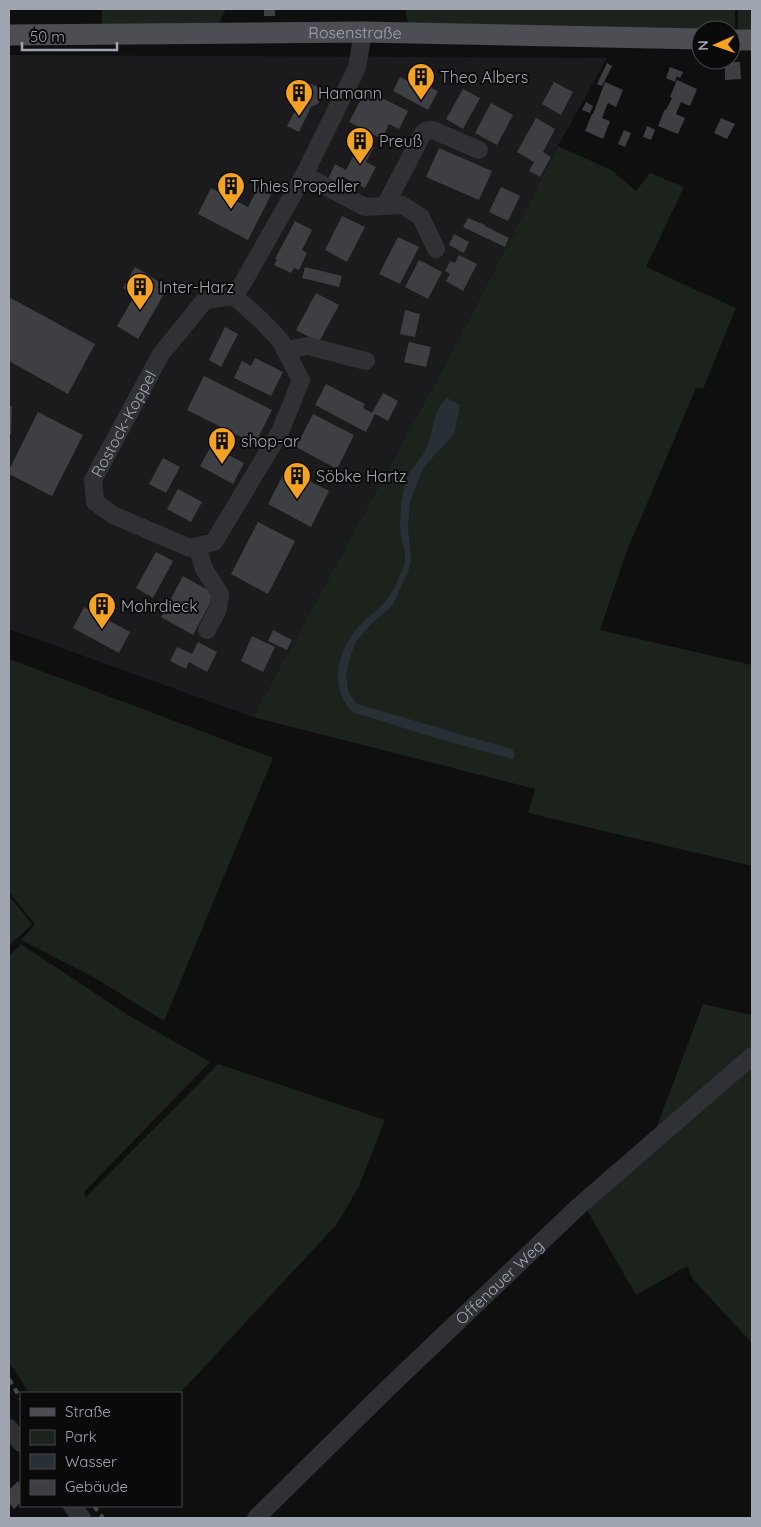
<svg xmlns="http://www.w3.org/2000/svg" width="761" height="1527" viewBox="0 0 761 1527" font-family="Quicksand,sans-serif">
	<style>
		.built { fill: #1b1b1d }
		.green { fill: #1b231c }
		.water { fill: #283036 }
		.building { fill: #3e3f43 }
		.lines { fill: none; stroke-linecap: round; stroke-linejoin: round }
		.minor { stroke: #303135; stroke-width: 18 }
		.major { stroke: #4c4e54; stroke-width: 21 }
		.rail { stroke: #47494e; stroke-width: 4; stroke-dasharray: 6 5; stroke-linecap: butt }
		.labels { text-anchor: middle; stroke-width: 4; stroke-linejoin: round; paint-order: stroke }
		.street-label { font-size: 16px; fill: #a0a6b1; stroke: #0a0a0b }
		.poi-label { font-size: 16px; fill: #a0a6b1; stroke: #0a0a0b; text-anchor: start }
	</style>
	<rect width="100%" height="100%" fill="#0f0f10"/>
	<polygon class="built" points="9,55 607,58 558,146 461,335 253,717 9,629"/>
	<g class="green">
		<polygon points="102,9 226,9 218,25 102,25"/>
		<polygon points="403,9 735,9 735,33 731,30 409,26 405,10"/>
		<polygon points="738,9 752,9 752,31 738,32"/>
		<polygon points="558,146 611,170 636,191 650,173 684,187 646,267 736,308 703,389 696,388 626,553 600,630 752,665 752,866 528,813 535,789 253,717 461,335"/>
		<polygon points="9,659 273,758 164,1021 97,979 21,940 35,924 9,892"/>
		<polygon points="9,896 32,924 9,946"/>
		<polygon points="21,944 128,1015 210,1062 84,1192 86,1197 218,1064 385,1120 359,1186 337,1224 180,1393 29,1393 9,1362 9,956"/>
		<polygon points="703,1004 752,1015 752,1343 692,1278 687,1266 636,1295 587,1210 654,1134"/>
	</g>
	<path class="water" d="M447 398 460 405 454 434 423 468 410 502 408 528 411 561 408 572 392 606 373 622 357 640 350 657 346 674 348 692 357 704 512 749 515 754 513 759 432 737 353 712C327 687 338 648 361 624 368 616 379 610 386 601 393 592 399 578 403 568 409 555 400 540 400 527 400 511 402 493 407 478 410 469 419 461 424 453 434 436 431 411 447 398Z"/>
	<g class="building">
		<rect x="264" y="9" width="11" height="7"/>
		<polygon points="725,62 740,62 741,79 725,80"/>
		<polygon points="607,63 612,66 602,86 597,84"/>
		<polygon points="670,67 683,72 680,78 677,76 675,82 666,78"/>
		<polygon points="400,77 412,83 414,79 438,91 428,110 393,91"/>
		<polygon points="677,80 697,89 690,106 681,102 676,114 685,118 678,134 658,126 665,109 666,110 672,98 670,97"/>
		<polygon points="554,82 573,92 561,115 542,104"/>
		<polygon points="605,82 623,90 616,107 608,103 605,110 602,118 610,121 603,139 585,131 592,114 593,114"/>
		<polygon points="308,83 317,86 320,90 320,99 318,104 311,107 299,132 287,126 299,103 297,96 297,91 300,87"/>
		<polygon points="463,89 480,98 463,129 446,119"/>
		<polygon points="366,90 408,111 399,129 389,124 382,139 349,122"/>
		<polygon points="586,102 593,106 590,113 582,110"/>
		<polygon points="491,103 513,115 497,145 475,133"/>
		<polygon points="536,118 555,129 543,152 551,157 540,177 529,171 534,162 517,152"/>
		<polygon points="721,118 735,124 727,139 714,133"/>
		<polygon points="647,126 655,130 651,140 643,137"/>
		<polygon points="624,130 631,133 625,147 618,144"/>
		<polygon points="361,141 374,147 366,162 376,167 365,188 343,177 339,185 328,179 335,164 346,170"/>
		<polygon points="439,148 492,171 479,200 426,177"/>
		<polygon points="261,182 274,189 248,240 198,214 211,188 248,207"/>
		<polygon points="501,187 520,196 508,221 489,212"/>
		<polygon points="342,216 365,227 347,262 325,250"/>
		<polygon points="468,218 485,225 485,226 509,238 505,247 463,227"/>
		<polygon points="295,221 312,230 302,250 307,253 299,270 294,268 291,273 274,265 277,259 275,259"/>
		<polygon points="454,234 469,242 464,253 449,245"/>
		<polygon points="398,237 419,247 400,284 379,274"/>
		<polygon points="459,255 477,264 463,291 446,281 450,274 445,271 450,261 455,263"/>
		<polygon points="419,260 442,272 428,299 405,287"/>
		<polygon points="135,267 168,287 138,339 117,326 135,295 123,288"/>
		<polygon points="305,267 342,276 339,287 302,278"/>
		<polygon points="316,293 339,305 319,342 296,330"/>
		<polygon points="9,297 95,344 68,394 9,361"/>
		<polygon points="405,310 420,314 415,337 400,334"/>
		<polygon points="225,327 238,334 221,367 209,360"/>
		<polygon points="409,342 431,347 426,367 404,362"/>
		<polygon points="255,358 283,372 271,396 234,378 242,361 251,366"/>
		<polygon points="204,376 272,410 255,444 187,410"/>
		<polygon points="326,384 365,404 363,408 372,413 383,393 398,401 388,421 375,414 366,432 315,405"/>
		<polygon points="9,406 12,406 11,434 9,434"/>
		<polygon points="38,412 83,435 52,496 9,474 9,470"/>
		<polygon points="313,414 354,435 337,469 296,447"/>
		<polygon points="211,446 244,463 233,484 200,466"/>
		<polygon points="163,458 180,467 166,493 149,484"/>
		<polygon points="286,469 329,491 311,527 268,504"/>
		<polygon points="178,489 202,502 191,522 167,509"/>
		<polygon points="258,522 295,541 268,594 231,574"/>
		<polygon points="156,552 173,561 153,598 136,588"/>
		<polygon points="183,576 215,594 193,635 161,617"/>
		<polygon points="84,607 130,632 119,653 73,628"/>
		<polygon points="273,630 292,640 287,650 268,641"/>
		<polygon points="252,636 275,647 263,672 241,661"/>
		<polygon points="198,642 217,652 207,672 189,662 186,669 170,661 177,647 192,654"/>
		<polygon points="18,1481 21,1485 21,1502 14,1509 9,1503 9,1490"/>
	</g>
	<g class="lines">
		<g class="minor">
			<polyline points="304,175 365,207 402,205 421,217 436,249"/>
			<polyline points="385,206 423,133 426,131 433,130 479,150"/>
			<path id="s1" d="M234 296 261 320 280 340 301 380 280 432 214 542 190 548 113 515 95 502 93 480 161 354 205 300 234 296 244 281 304 175 357 68 363 32"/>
			<polyline points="285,350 308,346 366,361"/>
			<polyline points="197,546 204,569 220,594 218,609 207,630"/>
			<polyline points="9,1428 21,1443"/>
			<polyline points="72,1506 82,1518"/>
			<path id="s2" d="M256 1518 386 1390 578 1207 752 1056"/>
		</g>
		<g class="major">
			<path id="s3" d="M9 35 363 32 701 39"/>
			<polyline points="731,40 752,40"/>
		</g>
		<g class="rail">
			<polyline points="9,1379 21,1399"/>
			<polyline points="94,1506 103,1518"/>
		</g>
	</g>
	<defs>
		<symbol id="building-pin" viewBox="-11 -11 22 30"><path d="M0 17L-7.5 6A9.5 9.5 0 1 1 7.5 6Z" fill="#f3a224" stroke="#0a0a0b"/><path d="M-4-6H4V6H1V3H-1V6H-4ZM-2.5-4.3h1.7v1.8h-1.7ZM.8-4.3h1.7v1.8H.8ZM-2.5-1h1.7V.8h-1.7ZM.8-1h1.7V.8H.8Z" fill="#111"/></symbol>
	</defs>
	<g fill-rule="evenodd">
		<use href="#building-pin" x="405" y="61" width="32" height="43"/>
		<use href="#building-pin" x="283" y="77" width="32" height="43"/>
		<use href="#building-pin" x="344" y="125" width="32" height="43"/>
		<use href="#building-pin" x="215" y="170" width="32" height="43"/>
		<use href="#building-pin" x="124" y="271" width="32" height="43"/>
		<use href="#building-pin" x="206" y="425" width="32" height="43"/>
		<use href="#building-pin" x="281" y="460" width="32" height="43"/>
		<use href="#building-pin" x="86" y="590" width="32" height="43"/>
	</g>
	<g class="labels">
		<g class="street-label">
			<text dy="6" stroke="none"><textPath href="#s3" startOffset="346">Rosenstraße</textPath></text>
			<text dy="6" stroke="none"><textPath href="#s1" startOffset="510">Rostock-Koppel</textPath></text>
			<text dy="6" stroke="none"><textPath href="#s2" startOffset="339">Offenauer Weg</textPath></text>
		</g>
		<g class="poi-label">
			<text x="440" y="83">Theo Albers</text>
			<text x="318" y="99">Hamann</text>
			<text x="379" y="147">Preuß</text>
			<text x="250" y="192">Thies Propeller</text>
			<text x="159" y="293">Inter-Harz</text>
			<text x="241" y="447">shop-ar</text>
			<text x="316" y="482">Söbke Hartz</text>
			<text x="121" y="612">Mohrdieck</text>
		</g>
	</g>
	<rect width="761" height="1527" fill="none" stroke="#a0a6b1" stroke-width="20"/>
	<rect x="20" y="1392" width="162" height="115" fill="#0a0a0b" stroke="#46484d"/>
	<rect x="30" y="1408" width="25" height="8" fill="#4c4e54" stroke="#46484d"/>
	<text x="65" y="1417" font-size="15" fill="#a0a6b1">Straße</text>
	<rect x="30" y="1430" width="25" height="15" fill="#1b231c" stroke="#46484d"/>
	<text x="65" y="1442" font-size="15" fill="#a0a6b1">Park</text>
	<rect x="30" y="1454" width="25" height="15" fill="#283036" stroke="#46484d"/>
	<text x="65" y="1467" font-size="15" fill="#a0a6b1">Wasser</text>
	<rect x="30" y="1480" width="25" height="15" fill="#3e3f43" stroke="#46484d"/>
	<text x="65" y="1492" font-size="15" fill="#a0a6b1">Gebäude</text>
	<g transform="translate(716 45) rotate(268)"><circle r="24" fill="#0a0a0b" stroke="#46484d"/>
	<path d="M0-4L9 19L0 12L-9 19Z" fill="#f3a224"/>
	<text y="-8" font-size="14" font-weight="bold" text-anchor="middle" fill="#a0a6b1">N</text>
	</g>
	<path d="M22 42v8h95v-8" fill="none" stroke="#a0a6b1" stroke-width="2.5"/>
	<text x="30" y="42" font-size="15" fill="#a0a6b1" stroke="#0a0a0b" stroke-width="4" paint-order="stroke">50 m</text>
</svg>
